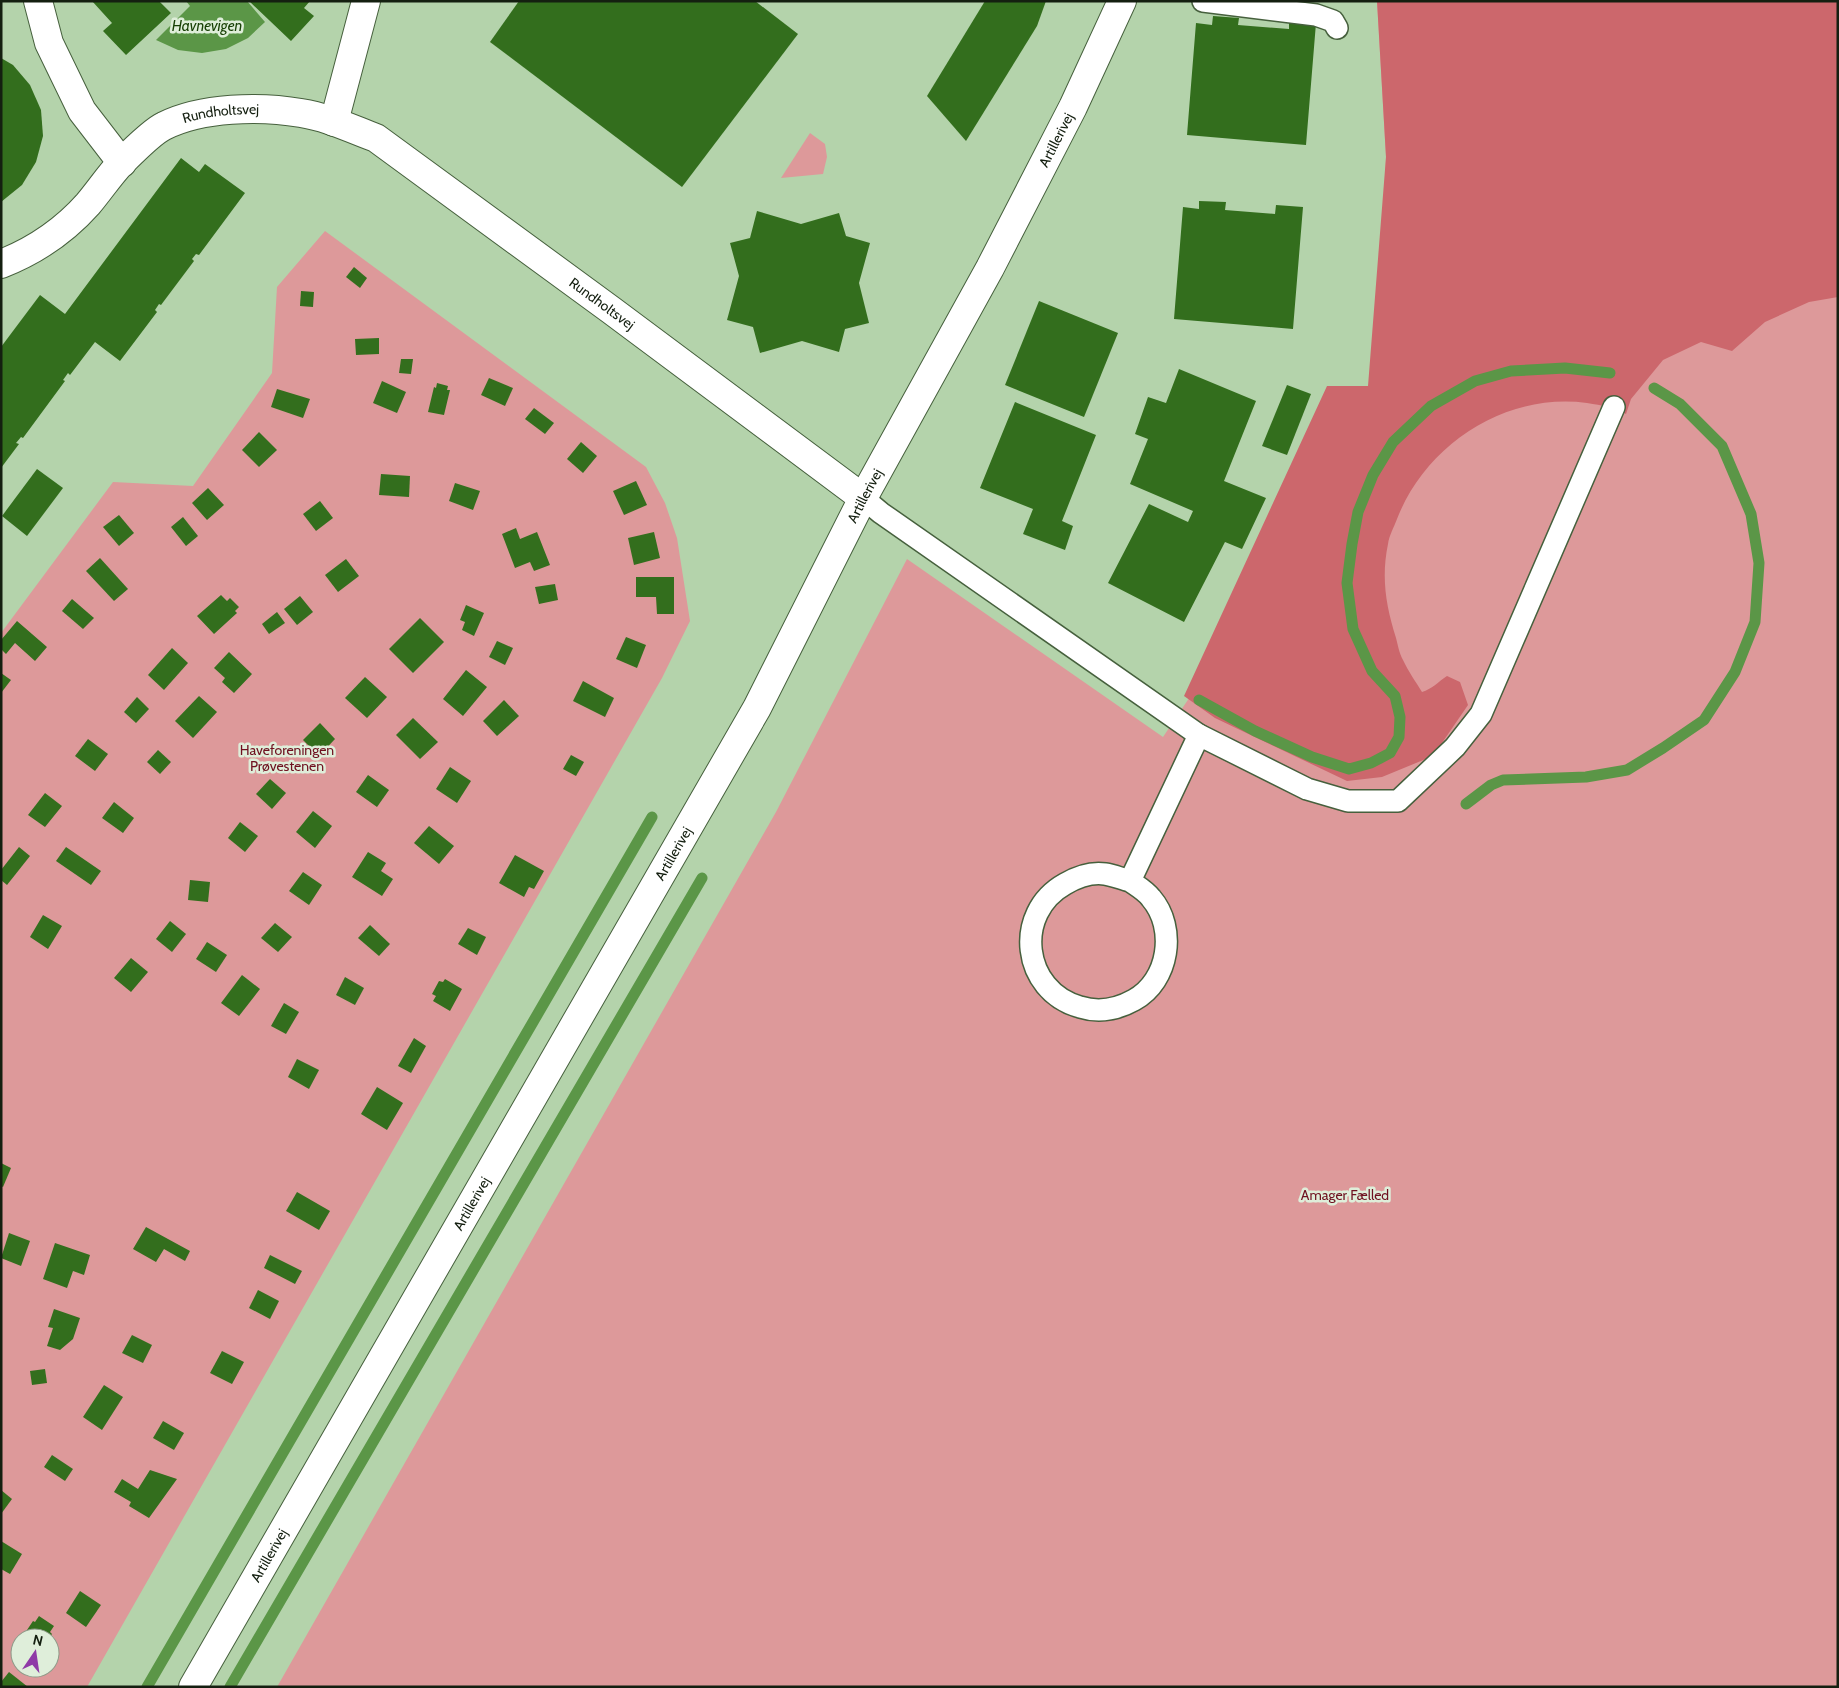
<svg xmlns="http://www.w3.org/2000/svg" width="1839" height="1688" viewBox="0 0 1839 1688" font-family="Cabin,sans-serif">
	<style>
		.green { fill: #dd999a; fill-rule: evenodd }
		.forest { fill: #cc676c }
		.water { fill: #5b9647 }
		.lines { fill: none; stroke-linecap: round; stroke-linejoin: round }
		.stream { stroke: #5b9647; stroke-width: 11 }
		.building { fill: #336e1d }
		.lane-casing { stroke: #46603d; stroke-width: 24 }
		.street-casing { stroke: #46603d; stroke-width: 30 }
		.secondary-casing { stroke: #46603d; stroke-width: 30 }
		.lane { stroke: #fff; stroke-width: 21 }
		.street { stroke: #fff; stroke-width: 28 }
		.secondary { stroke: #fff; stroke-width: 28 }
		.labels { text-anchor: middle; stroke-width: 5; stroke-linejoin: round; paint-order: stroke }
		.street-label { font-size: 14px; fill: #141f10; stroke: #dfeeda }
		.park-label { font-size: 14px; fill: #6f1120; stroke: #dfeeda }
		.water-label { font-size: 15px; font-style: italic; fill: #184006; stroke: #dfeeda }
	</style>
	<rect width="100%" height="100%" fill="#b4d3ab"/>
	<g class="green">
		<polygon points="1377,1 1838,1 1838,1687 277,1687 776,812 907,559 1163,737 1277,567 1375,408 1386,157"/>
		<polygon points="810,133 825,144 827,157 823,174 781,178"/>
		<path d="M325 231 646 467 665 503 677 538 690 621 662 678 87 1687H1V633L113 482 193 486 272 373 277 287ZM20 1638H50V1668H20Z"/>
	</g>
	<path class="forest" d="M1377 1H1838V297L1809 302 1765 322 1732 351 1701 342 1663 360 1631 399 1626 414C1612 406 1603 406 1587 403 1506 392 1426 444 1397 519 1394 527 1389 536 1388 544 1381 578 1386 606 1396 638 1398 645 1399 653 1403 660 1408 671 1416 682 1422 692 1432 689 1438 682 1447 676L1460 682 1468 705 1433 756 1382 777 1347 781 1215 718 1184 696 1327 386H1368L1386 157Z"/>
	<polygon class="water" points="186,1 247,1 265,22 248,38 226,49 202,53 178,50 156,40 190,6"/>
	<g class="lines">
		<g class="stream">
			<polyline points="1199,700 1255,731 1312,757 1349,769 1371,763 1390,753 1399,737 1400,717 1395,696 1372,671 1353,629 1347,583 1352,544 1358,512 1373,475 1393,442 1431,406 1475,381 1511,371 1565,368 1610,373"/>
			<polyline points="1466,804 1491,785 1503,780 1586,777 1627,770 1663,748 1704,720 1735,672 1755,622 1759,563 1751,514 1722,446 1680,404 1654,388"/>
			<polyline points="147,1687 652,817"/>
			<polyline points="230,1687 702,878"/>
		</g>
	</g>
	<g class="building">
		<polygon points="92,1 159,1 171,13 126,55 103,31 112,23"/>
		<polygon points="249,1 310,1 304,8 314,16 291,41"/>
		<polygon points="519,1 755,1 798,34 682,187 490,42"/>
		<polygon points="985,1 1046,1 1037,26 966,141 927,96"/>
		<polygon points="1213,16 1239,18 1238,25 1289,29 1289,20 1316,23 1306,145 1187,135 1196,23 1212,25"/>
		<polygon points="1,58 13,65 30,85 41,110 43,136 36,162 22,185 1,202"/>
		<polygon points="181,158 199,172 205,164 245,193 199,255 196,254 192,259 194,261 161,305 159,304 155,310 157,312 120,361 95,342 70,375 68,373 63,380 65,381 23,438 21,437 16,443 19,444 1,468 1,347 40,295 65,314"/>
		<polygon points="1199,201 1226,202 1225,210 1275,214 1276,205 1303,207 1293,329 1174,319 1183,207 1199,209"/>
		<polygon points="757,211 801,224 839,213 846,236 870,243 859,283 869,323 845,329 839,352 802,341 760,353 753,327 727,320 739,276 730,243 750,238"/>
		<polygon points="354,267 367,278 360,288 346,277"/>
		<polygon points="301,291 314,292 313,307 300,306"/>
		<polygon points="1039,301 1118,333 1084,417 1005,385"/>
		<polygon points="379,338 379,354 356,355 355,339"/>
		<polygon points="401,359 413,359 411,374 399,373"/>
		<polygon points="1179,369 1256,401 1224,481 1266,498 1242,549 1225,542 1184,622 1108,583 1149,504 1188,522 1193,511 1130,484 1148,439 1135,434 1148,397 1166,403"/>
		<polygon points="489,378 513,388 505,406 481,395"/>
		<polygon points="382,381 406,392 397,413 373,403"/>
		<polygon points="437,383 448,386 447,390 450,390 444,415 428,412 434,387 436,388"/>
		<polygon points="1287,385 1311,394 1287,455 1262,446"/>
		<polygon points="277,389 310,399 303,418 271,407"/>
		<polygon points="1015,402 1096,435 1062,521 1073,526 1065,550 1023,534 1033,509 980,488"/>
		<polygon points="534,408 554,423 545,434 525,419"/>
		<polygon points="259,432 277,450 259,467 242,450"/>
		<polygon points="581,442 597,456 583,473 567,459"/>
		<polygon points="37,469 63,488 27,536 2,516"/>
		<polygon points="381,474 410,476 409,497 379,495"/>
		<polygon points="636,481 647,505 624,515 613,491"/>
		<polygon points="455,483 480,491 473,510 449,501"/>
		<polygon points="208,488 224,505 207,520 192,503"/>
		<polygon points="320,501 333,518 316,531 303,514"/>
		<polygon points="119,515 134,533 119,546 103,527"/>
		<polygon points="183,517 198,536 186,546 171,527"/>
		<polygon points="516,528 520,539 537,532 550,565 534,571 530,562 515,568 502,534"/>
		<polygon points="654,532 660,558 634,565 628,538"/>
		<polygon points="100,558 128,589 114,601 86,571"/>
		<polygon points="346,559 359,576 338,592 325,575"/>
		<polygon points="636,577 674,577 674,614 657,614 656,597 636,597"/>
		<polygon points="555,584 558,600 539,604 535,587"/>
		<polygon points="221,595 227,601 230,598 239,607 235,611 237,613 214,634 197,616"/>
		<polygon points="300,596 313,612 297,625 284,609"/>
		<polygon points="72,599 94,618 83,629 62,611"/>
		<polygon points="466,605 484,613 474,636 462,630 465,622 460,620"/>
		<polygon points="277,612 285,623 269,634 262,624"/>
		<polygon points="420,618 444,642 413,673 389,649"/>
		<polygon points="17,621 47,647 35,661 15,643 6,654 1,649 1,640"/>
		<polygon points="626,637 646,645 637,668 616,659"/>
		<polygon points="497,641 513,648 505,665 489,657"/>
		<polygon points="172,648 188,663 164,690 148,675"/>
		<polygon points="229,652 252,674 234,693 222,682 225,678 214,668"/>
		<polygon points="466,670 487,687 463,716 443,699"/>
		<polygon points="1,673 11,680 1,693"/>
		<polygon points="365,677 387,697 367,718 345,698"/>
		<polygon points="583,681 614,698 605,717 573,701"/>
		<polygon points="199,696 217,712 193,738 175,721"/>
		<polygon points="137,697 149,709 136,723 124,712"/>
		<polygon points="504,700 519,716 497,736 483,721"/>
		<polygon points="413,718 438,742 420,759 396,735"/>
		<polygon points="320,723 335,739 319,756 303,740"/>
		<polygon points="88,739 108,754 95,771 75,756"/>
		<polygon points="158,750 171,762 160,774 147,762"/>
		<polygon points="571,755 584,762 576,776 563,769"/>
		<polygon points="450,767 471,781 457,803 436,789"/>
		<polygon points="368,775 389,790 377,807 356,792"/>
		<polygon points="270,779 286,793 272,809 256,794"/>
		<polygon points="45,793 62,806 45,827 28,815"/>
		<polygon points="114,802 134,818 123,833 102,818"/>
		<polygon points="313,811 332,826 315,848 296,832"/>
		<polygon points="240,822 258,836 245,852 228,838"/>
		<polygon points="429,826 454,846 439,864 414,843"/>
		<polygon points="19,847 30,856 7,885 1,880 1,870"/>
		<polygon points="66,847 101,871 91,885 56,861"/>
		<polygon points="368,852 386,863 381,871 393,879 382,896 352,877"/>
		<polygon points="515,855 544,871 534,889 529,887 524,897 499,883"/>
		<polygon points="303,872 322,885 309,905 289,891"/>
		<polygon points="190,880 210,882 208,902 188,900"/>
		<polygon points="43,915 62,926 48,949 30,937"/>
		<polygon points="170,921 186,934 172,952 156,939"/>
		<polygon points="275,923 292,937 278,952 261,938"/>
		<polygon points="370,925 390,944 379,956 358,938"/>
		<polygon points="468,928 486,937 477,955 458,944"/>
		<polygon points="207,942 227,955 216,972 196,959"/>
		<polygon points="131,958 148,972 131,992 114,978"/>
		<polygon points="242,975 260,989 239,1016 221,1003"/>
		<polygon points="345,977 364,988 355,1005 336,995"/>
		<polygon points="445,979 462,989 450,1011 433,1001 436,996 432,994 439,981 443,982"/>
		<polygon points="284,1003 299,1012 286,1034 271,1026"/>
		<polygon points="414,1038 426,1046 411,1073 398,1066"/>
		<polygon points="297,1059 319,1070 309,1089 288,1077"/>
		<polygon points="377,1087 403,1103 387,1130 361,1114"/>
		<polygon points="1,1163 11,1168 3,1187 1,1186"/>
		<polygon points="297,1192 330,1211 319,1230 286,1211"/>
		<polygon points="146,1227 190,1251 185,1261 164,1249 156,1262 133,1249"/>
		<polygon points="9,1233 30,1241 21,1266 1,1258"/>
		<polygon points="55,1243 90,1255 84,1275 73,1271 67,1288 43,1279"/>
		<polygon points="270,1255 302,1271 295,1284 264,1268"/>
		<polygon points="258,1290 279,1301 270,1319 249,1308"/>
		<polygon points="54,1309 80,1318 73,1339 60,1350 47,1346 53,1328 48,1327"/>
		<polygon points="132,1335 152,1345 143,1363 122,1353"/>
		<polygon points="222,1351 244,1362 232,1384 210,1373"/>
		<polygon points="45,1369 47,1383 32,1385 30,1371"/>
		<polygon points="104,1385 123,1397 102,1430 83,1417"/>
		<polygon points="163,1421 184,1433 174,1450 153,1438"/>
		<polygon points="52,1455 73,1469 65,1481 44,1467"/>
		<polygon points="150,1470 177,1479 149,1518 129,1506 131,1502 114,1492 122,1479 138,1489"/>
		<polygon points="1,1490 12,1499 1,1514"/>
		<polygon points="1,1541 22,1554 10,1574 1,1569"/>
		<polygon points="80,1591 101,1605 86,1627 66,1613"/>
		<polygon points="39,1616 54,1626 50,1632 52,1634 49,1638 26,1638 23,1636 33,1621 35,1622"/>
		<polygon points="9,1672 28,1687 1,1687 1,1682"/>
	</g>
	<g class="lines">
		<defs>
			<g id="lane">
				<polyline points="1203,1 1316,15 1333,21 1337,28"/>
				<polyline points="863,498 881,513 1199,735 1307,789 1348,801 1398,801 1455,747 1481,714 1614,407"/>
				<path d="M1130 881C1137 886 1146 891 1151 898 1177 928 1169 981 1134 1000 1116 1010 1099 1013 1080 1007 1022 991 1013 913 1065 884 1077 877 1091 872 1105 874 1113 875 1122 879 1130 881L1199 735"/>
			</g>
			<g id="street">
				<polyline points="38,1 49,43 82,111 122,163"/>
				<polyline points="334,122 366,1"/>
				<path id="s1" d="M1 264C34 251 64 231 88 204 99 191 109 176 121 163 130 154 153 131 164 126 202 107 260 106 301 113 327 117 352 129 376 138L611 310 863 498"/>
			</g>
			<g id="secondary">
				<path id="s2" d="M193 1687 757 708 863 498 990 268 1073 107 1122 1"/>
			</g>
		</defs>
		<use href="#lane" class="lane-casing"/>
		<use href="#street" class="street-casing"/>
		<use href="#secondary" class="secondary-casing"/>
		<use href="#lane" class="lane"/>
		<use href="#street" class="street"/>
		<use href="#secondary" class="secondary"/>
	</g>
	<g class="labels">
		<g class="street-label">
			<text dy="5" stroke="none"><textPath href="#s1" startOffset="275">Rundholtsvej</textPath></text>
			<text dy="5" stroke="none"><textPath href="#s2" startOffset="1772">Artillerivej</textPath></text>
			<text dy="5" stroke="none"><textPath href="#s1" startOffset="715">Rundholtsvej</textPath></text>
			<text dy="5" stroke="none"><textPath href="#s2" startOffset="1368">Artillerivej</textPath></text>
			<text dy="5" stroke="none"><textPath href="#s2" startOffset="962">Artillerivej</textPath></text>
			<text dy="5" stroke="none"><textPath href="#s2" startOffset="558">Artillerivej</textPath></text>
			<text dy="5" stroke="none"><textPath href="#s2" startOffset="152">Artillerivej</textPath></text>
		</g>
		<g class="park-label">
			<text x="287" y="755">Haveforeningen<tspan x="287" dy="16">Prøvestenen</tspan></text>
			<text x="1345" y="1200">Amager Fælled</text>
		</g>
		<g class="water-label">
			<text x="207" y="31">Havnevigen</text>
		</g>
	</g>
	<rect width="1839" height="1688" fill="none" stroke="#141f10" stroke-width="5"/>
	<g transform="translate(35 1653) rotate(13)"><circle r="24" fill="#dfeeda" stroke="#8e9b89"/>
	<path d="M0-4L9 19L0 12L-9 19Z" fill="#8f3aa7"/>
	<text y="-8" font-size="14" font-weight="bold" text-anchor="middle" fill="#141f10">N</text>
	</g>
</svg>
